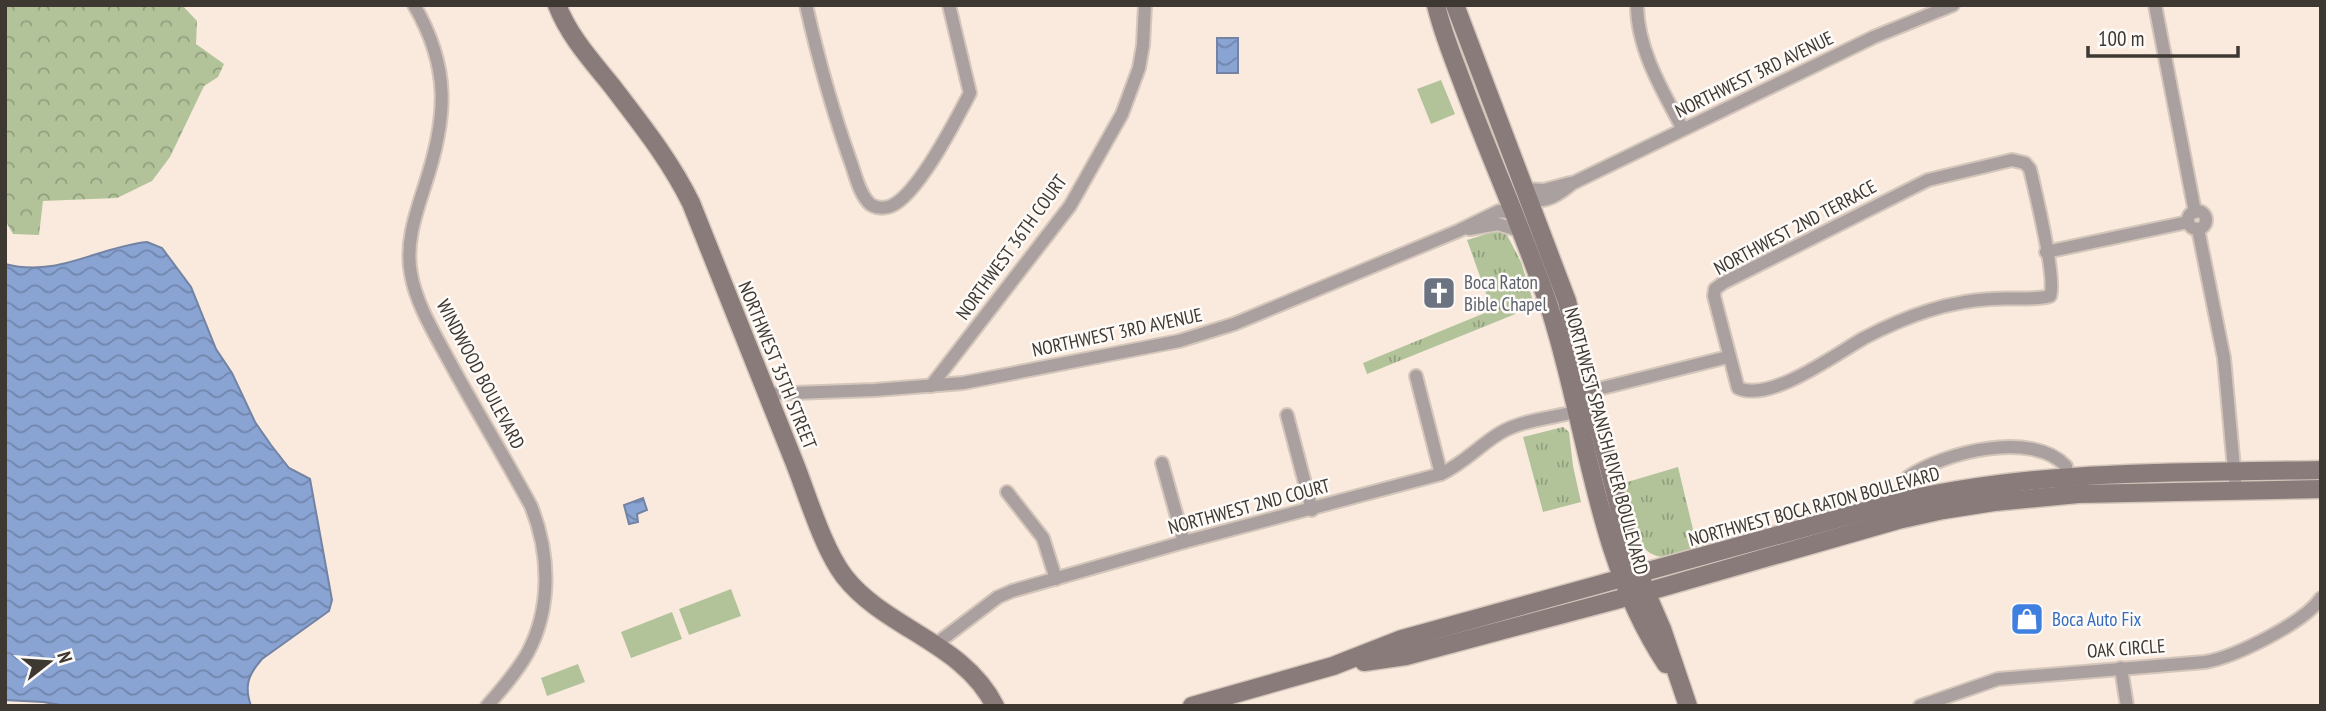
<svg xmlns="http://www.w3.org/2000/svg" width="2326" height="711" viewBox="0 0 2326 711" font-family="'PT Sans Narrow',sans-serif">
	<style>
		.grass { fill: url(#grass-tufts) }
		.forest { fill: url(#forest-crowns) }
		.park { fill: #b2c39a }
		.water { fill: url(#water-waves); stroke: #7283a3; stroke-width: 2 }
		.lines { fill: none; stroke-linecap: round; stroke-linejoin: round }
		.street-casing { stroke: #d4c6bb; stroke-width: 16 }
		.secondary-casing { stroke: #d4c6bb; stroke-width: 21 }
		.street { stroke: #a9a09f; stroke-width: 12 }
		.secondary { stroke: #887b7a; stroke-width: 18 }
		.labels { text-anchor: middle; stroke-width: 5; stroke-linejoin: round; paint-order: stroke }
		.street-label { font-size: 19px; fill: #3e3833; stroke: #fdfaf7 }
		.worship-label { font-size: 19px; fill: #5b616d; stroke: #fdfaf7; text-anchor: start }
		.shop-label { font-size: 19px; fill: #366cbe; stroke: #fdfaf7; text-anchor: start }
	</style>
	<defs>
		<pattern id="grass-tufts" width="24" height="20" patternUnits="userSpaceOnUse" patternTransform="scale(1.75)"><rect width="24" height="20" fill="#b2c39a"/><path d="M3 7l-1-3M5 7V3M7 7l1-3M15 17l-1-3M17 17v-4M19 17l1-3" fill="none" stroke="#929f7e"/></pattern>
		<pattern id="forest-crowns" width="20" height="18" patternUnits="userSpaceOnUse" patternTransform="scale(1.75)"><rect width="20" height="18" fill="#b2c39a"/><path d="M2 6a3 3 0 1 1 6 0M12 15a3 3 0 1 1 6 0" fill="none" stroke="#929f7e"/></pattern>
		<pattern id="water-waves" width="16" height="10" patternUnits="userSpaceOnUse" patternTransform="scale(1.75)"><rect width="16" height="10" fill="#89a3d3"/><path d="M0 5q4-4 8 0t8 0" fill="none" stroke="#7186ac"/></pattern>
	</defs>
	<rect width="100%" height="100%" fill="#faeadd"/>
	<g class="grass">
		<polygon points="1496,231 1504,232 1507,235 1521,262 1534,304 1513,315 1367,374 1363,363 1492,310 1467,240"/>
		<polygon points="1563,427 1569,432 1573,466 1581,502 1543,512 1523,437"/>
		<path d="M1678 467 1698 550C1679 555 1659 564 1644 548L1624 483Z"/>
	</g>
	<polygon class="forest" points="5,5 182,5 197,21 196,44 224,64 218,77 204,86 170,157 152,181 117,198 43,201 39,235 13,234 5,220"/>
	<g class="park">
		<polygon points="1441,80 1455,114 1431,124 1417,89"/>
		<polygon points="731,589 741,616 689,635 679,609"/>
		<polygon points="672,612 682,639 631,658 621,632"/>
		<polygon points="578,664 585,682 547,696 541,678"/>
	</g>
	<g class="water">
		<rect x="1217" y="38" width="21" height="35"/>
		<path d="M147 242 162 248 191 287 216 349 232 373 255 422 271 445 289 468 310 479 332 600 329 611 262 659C248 675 244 686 251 706H66L43 702 5 700V264C58 278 97 247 147 242Z"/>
		<polygon points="643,498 647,510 637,514 638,522 629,524 624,505"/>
	</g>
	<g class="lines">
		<defs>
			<g id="street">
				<path d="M414 5C451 68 447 118 425 185 416 213 405 243 411 274 416 303 433 331 447 357 474 407 504 456 531 506 550 553 552 608 527 654 516 673 502 689 487 706"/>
				<path d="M806 5C818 58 832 109 850 160 855 173 859 194 870 204 875 208 884 209 891 206 918 195 956 120 970 93L949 5"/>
				<path d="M1637 5C1637 49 1663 92 1683 129"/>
				<polyline points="2155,5 2195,212"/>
				<path d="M2012 160 2025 163 2030 169C2035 190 2057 280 2050 296 2032 301 2010 297 1991 299 1946 301 1904 317 1864 338 1836 354 1770 403 1738 388L1714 296 1715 289 1723 283 1928 180Z"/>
				<polyline points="1525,189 1544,190 1570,183"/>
				<path d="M1529 200C1547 203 1560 194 1573 183L1874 37 1953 5"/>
				<circle cx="2197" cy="220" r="9"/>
				<polyline points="1469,229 1498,224 1520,231"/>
				<polyline points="2198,229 2224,358 2236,491"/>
				<polyline points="2046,252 2188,222"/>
				<polyline points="1416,376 1441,474"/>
				<polyline points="931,386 1070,206 1122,114 1139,68 1143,45 1145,5"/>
				<polyline points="1590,391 1728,357"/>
				<polyline points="766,394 875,390 963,383 1179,341 1234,324 1458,231 1499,211 1513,213"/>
				<polyline points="1287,415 1312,510"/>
				<polyline points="1162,463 1184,542"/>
				<polyline points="1007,492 1043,538 1056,579"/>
				<path d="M1908 505C1903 496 1902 486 1908 477 1944 452 2032 430 2066 466L2067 476 2065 483"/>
				<path d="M936 644 998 597 1012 591 1184 542 1441 474C1464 463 1480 445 1500 433 1522 420 1551 418 1575 412"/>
				<polyline points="2121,668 2127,706"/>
				<path d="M1920 706 1998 679 2205 662C2235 657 2304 623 2321 598"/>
			</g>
			<g id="secondary">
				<path d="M557 5C569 36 591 60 612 86 641 124 670 160 691 203 726 290 760 377 795 464 808 497 823 548 844 576 885 629 963 642 995 706"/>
				<path d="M1436 5C1443 35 1455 62 1465 90 1492 162 1523 231 1548 303 1588 424 1594 555 1666 664"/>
				<polyline points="1455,5 1567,301 1626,536 1646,592 1662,629 1688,706"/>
				<polyline points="1364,662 1406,656 1646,592 1898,520 1943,510 1994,502 2078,494 2321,489"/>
				<path d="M1192 706 1333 666 1402 639 1894 503C2035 469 2176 473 2321 470"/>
			</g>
		</defs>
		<use href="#street" class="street-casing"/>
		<use href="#secondary" class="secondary-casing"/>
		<use href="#street" class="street"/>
		<use href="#secondary" class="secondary"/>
	</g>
	<defs>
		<symbol id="church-square" viewBox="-11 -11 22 22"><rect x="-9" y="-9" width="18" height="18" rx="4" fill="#6b7280" stroke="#fdfaf7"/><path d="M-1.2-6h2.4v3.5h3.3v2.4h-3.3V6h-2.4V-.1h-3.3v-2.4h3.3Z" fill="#fff"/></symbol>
		<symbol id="shop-square" viewBox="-11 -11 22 22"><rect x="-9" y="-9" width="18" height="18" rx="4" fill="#3f7fe0" stroke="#fdfaf7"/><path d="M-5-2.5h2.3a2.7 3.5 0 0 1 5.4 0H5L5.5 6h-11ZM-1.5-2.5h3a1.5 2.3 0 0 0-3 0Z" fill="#fff"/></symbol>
	</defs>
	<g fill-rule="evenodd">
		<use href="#church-square" x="1420" y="274" width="38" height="38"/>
		<use href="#shop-square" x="2008" y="600" width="38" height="38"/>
	</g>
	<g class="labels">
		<g class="street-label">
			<text transform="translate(1754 74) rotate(-26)" y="7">NORTHWEST 3RD AVENUE</text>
			<text transform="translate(1795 227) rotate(-28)" y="7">NORTHWEST 2ND TERRACE</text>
			<text transform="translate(1011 247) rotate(-54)" y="7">NORTHWEST 36TH COURT</text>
			<text transform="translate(1117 332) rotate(-12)" y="7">NORTHWEST 3RD AVENUE</text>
			<text transform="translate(778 365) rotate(68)" y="7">NORTHWEST 35TH STREET</text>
			<text transform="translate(481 374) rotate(62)" y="7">WINDWOOD BOULEVARD</text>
			<text transform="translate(1607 441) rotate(75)" y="7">NORTHWEST SPANISH RIVER BOULEVARD</text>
			<text transform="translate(1249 506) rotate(-15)" y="7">NORTHWEST 2ND COURT</text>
			<text transform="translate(1814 506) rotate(-15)" y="7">NORTHWEST BOCA RATON BOULEVARD</text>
			<text transform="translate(2126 648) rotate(-4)" y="7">OAK CIRCLE</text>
		</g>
		<g class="worship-label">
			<text x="1464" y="289">Boca Raton<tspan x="1464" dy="22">Bible Chapel</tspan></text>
		</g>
		<g class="shop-label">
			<text x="2052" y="626">Boca Auto Fix</text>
		</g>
	</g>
	<rect width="2326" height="711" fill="none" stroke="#3e3833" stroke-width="14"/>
	<g transform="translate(49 662) rotate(73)" stroke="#fdfaf7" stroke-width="5" paint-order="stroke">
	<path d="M0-5L12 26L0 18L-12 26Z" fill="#3e3833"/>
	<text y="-10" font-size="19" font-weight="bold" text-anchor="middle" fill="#3e3833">N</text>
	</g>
	<path d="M2088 46v10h150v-10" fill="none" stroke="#3e3833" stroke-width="3.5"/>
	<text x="2098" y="46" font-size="21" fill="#3e3833" stroke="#fdfaf7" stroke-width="5" paint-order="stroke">100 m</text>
</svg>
